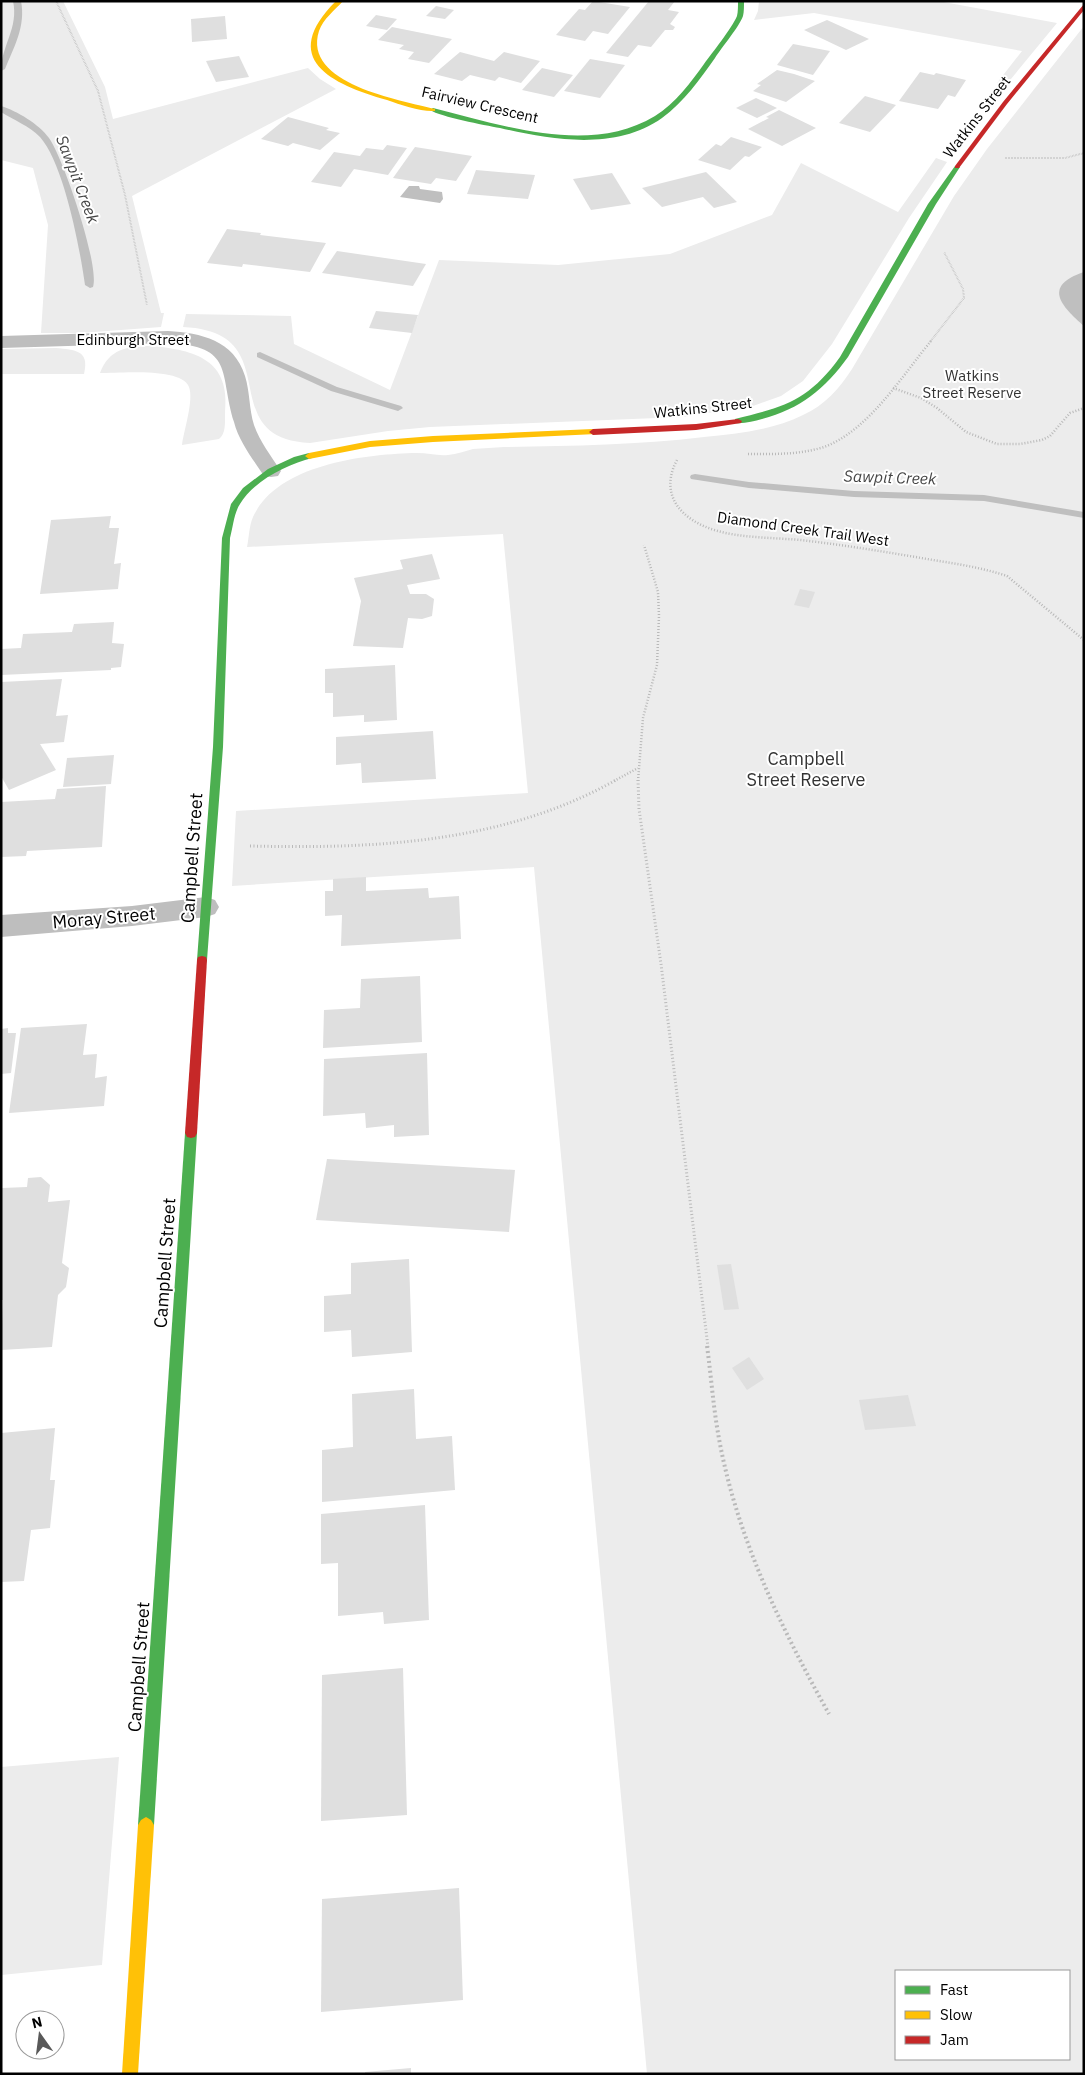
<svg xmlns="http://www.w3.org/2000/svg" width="1085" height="2075" viewBox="0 0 1085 2075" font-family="'IBM Plex Sans',sans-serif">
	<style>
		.green { fill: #ececec; fill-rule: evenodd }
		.water { fill: #bfbfbf }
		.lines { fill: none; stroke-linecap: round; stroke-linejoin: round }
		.stream { fill: #bfbfbf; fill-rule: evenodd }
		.building { fill: #dfdfdf }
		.path-far3 { stroke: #b9b9b9; stroke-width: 2; stroke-dasharray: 0.5 1; stroke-linecap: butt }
		.path-far2 { stroke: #b9b9b9; stroke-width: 2.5; stroke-dasharray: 1 2; stroke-linecap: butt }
		.path-far1 { stroke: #b9b9b9; stroke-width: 3; stroke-dasharray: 1 2.5; stroke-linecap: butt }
		.path { stroke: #b9b9b9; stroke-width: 4; stroke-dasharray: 2 3; stroke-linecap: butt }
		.street { fill: #bebebe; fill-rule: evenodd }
		.fast { fill: #4caf50; fill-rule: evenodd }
		.slow { fill: #ffc107; fill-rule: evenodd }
		.jam { fill: #c62828; fill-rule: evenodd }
		.labels { text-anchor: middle; stroke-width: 4; stroke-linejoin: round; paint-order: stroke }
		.far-street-label { font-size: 15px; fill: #000; stroke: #fff }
		.far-park-label { font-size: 15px; fill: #333; stroke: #fff }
		.far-water-label { font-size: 16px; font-style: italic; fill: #444; stroke: #fff }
		.park-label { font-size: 18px; fill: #333; stroke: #fff }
		.street-label { font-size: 18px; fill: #000; stroke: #fff }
	</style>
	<rect width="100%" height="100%" fill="#fff"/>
	<g class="green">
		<polygon points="1,1 63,1 105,87 113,119 308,68 320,79 336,89 132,196 161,313 164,313 161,327 81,333 41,333 48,225 33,168 1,160"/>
		<polygon points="759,1 938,1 1057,23 1006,85 997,83 1022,51 814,13 754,20 758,11"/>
		<path d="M1084 26V2074H647L534 867 232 886 236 811 528 793 503 534 247 547C249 538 249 526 253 517 277 464 366 454 417 453 428 453 437 456 448 455 457 454 465 451 473 449 483 448 494 448 504 447 571 446 637 445 704 437 737 434 773 430 803 415 825 405 839 389 852 369L954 196 987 149ZM896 1971H1069V2059H896Z"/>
		<path d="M936 158 947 162 909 218 832 344 803 381 781 396 753 406 682 417 430 427 388 431 310 443C210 438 291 332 183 327L186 314 291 316 294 344 390 390 439 260 558 265 670 254 772 215 801 163 898 212Z"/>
		<path d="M151 346C196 350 231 360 225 413 225 422 226 434 219 439L182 445C184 430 194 400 189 387 182 367 119 373 100 373 109 349 127 346 151 346Z"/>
		<path d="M56 348C75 350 90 350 84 374H1V349Z"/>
		<polygon points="119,1757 102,1965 1,1975 1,1767"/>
	</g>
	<g class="water">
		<polygon points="409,186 419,186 420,189 442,192 443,199 440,203 400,197"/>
		<path d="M1084 272V326C1061 306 1042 286 1084 272Z"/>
	</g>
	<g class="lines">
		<g class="stream">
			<path d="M13 1H21C26 26 14 47 5 69L1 71C1 46 19 28 13 1Z"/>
			<path d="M1 106C17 111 39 124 49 138 63 157 100 266 93 287L90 288 85 285C80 249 64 164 40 137 29 126 14 120 1 112Z"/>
			<polygon points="260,352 337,387 401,406 403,408 398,411 331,391 257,357 257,353"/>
			<polygon points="695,474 749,482 854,491 984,495 1084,512 1084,518 984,501 854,497 749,488 691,479 690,477 691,475"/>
		</g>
	</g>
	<g class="building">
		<polygon points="593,1 630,7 608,34 593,31 585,41 556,35 579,9 585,10"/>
		<polygon points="649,1 675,1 668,10 679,12 670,24 675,27 673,30 665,30 651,47 638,45 628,57 606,53"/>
		<polygon points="436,6 454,10 445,19 426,16"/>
		<polygon points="376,15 397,19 387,30 366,26"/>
		<polygon points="225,16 227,39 192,42 191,19"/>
		<polygon points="827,20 869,39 846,50 804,30"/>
		<polygon points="392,27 452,39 429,63 408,59 414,52 399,49 404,45 378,40"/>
		<polygon points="793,44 830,51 813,75 777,65"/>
		<polygon points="460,52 494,61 504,52 540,61 521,83 499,77 495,81 470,75 462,81 434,74"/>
		<polygon points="239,56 249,77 216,82 206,61"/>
		<polygon points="590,59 625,65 600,98 564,91"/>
		<polygon points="542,68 573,75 554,97 522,90"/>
		<polygon points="777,70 794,74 815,81 786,102 753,91 761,85 757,84"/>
		<polygon points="920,72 934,75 936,73 966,80 955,97 948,95 938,109 899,101"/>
		<polygon points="865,96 896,105 870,132 839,123"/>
		<polygon points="756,98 777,108 757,118 736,108"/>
		<polygon points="779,110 816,128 782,146 748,129 769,118 766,117"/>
		<polygon points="288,117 329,128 326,130 340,133 320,150 293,143 288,146 261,139"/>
		<polygon points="731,137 762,147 749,157 745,156 730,170 698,160 716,144 721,146"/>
		<polygon points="387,145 407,148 388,175 354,169 341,187 311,182 334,152 360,156 366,148 383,150"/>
		<polygon points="415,147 472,156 456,181 436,178 431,184 393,178"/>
		<polygon points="476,170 535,175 528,199 467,194"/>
		<polygon points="706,172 737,202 714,208 703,197 662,207 642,188"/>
		<polygon points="612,173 631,204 591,210 573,179"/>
		<polygon points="227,229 261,233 260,235 326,243 310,272 243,264 242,267 207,263"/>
		<polygon points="337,251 426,264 413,286 322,273"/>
		<polygon points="376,311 418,315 412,333 369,328"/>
		<polygon points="111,516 109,528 119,528 114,564 121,563 118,589 40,594 51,520"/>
		<polygon points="432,554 440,579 407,585 410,594 426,594 434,599 432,616 422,619 408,618 403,648 353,646 361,601 354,578 403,569 400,560"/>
		<polygon points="800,589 815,592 809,608 794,605"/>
		<polygon points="114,622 112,643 124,644 121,667 111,668 111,670 1,675 1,649 21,648 23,634 72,632 74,624"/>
		<polygon points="395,665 397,720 364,722 364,715 333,717 333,693 325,693 325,669"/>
		<polygon points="62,679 56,716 68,715 64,742 40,744 56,770 9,790 1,776 1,682"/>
		<polygon points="433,731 436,779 362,783 361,763 336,765 336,737"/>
		<polygon points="114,755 111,784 63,787 67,758"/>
		<polygon points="106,786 102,847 27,851 26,856 1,857 1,802 55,799 57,789"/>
		<polygon points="366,877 366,891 428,888 429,898 459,896 461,939 341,946 342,915 325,916 325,891 333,891 333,879"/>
		<polygon points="420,976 422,1042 323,1048 324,1010 360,1008 361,979"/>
		<polygon points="87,1024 83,1055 97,1054 95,1078 107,1076 104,1106 9,1113 21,1028"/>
		<polygon points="8,1028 8,1033 16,1033 11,1073 1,1074 1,1029"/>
		<polygon points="427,1053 429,1135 394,1137 394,1125 366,1128 365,1113 323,1116 324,1059"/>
		<polygon points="327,1159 515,1170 509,1232 316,1220"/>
		<polygon points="41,1177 50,1185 48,1202 70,1200 62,1263 69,1268 66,1287 58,1295 52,1347 1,1350 3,1300 1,1300 2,1188 27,1187 28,1178"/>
		<polygon points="409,1259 412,1352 352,1357 351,1330 324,1332 324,1296 351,1294 351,1263"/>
		<polygon points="731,1264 739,1309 724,1310 717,1265"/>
		<polygon points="749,1357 764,1379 747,1390 732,1368"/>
		<polygon points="414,1389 416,1439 452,1436 455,1490 322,1502 322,1450 353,1447 352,1394"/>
		<polygon points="908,1395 916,1426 865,1430 859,1400"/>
		<polygon points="55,1428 50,1480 55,1480 50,1528 31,1530 24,1581 1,1582 1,1433"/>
		<polygon points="425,1505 429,1620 384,1624 383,1612 338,1616 338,1563 321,1564 321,1514"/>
		<polygon points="403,1668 407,1815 321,1821 322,1675"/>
		<polygon points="459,1888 463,2000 321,2012 322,1899"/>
		<polygon points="411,2068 411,2074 365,2074 365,2072"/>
	</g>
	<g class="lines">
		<g class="path-far3">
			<polyline points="56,1 98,91 125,195 147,305"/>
			<polyline points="1005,158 1065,158 1084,153"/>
			<polyline points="930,342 964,298 963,289 944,252"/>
		</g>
		<g class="path-far2">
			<polyline points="893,388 921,398 937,408 966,432 997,444 1020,444 1042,440 1050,436 1070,413 1084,408"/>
			<path d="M748 454C773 454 799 455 824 447 868 431 902 376 931 341"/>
			<path d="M677 460C665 482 669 504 691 519 723 541 772 536 809 541 851 546 892 553 933 560 958 564 983 568 1007 576L1084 640"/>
			<polyline points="614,781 638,768"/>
			<polyline points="638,781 643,718 657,665 659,616 658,592 644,545"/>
		</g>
		<g class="path-far1">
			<polyline points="638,780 639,809 661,964 708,1347"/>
			<path d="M250 846C376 849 504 843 616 780"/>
		</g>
		<path class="path" d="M707 1346C711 1375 713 1404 718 1433 735 1533 780 1626 829 1714"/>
		<g class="street">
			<path d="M168 331C201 333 234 340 245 376 250 392 249 409 254 425 260 442 271 456 281 471L278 476 271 477 264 476C253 459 239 442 234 422 219 373 235 346 168 343L1 348V336Z"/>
			<polygon points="206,897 215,900 219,907 215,914 206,917 132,926 1,937 1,915 132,906"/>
		</g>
		<g class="fast">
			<path d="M738 1H744C744 6 744 12 743 16 739 27 722 47 715 58 700 79 684 102 662 118 616 151 551 140 500 128 484 125 441 117 430 110L433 108C502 125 589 156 655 116 675 104 691 82 704 64 712 53 732 28 737 16 738 12 738 6 738 1Z"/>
			<path d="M955 166 960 167 936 204 848 357C825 389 800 409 762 419 754 421 744 424 735 423V419C785 407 809 400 840 357L928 204Z"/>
			<path d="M309 453 313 456 312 458C288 464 253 481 240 504 234 513 233 527 230 538L223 747 207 960 206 963H198L197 960 213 747 222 538 231 504 243 488 268 469 294 457Z"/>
			<polygon points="191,1128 195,1129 197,1133 154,1825 151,1830 146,1833 141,1830 138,1825 185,1133 187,1129"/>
		</g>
		<g class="slow">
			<path d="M336 1H343C335 10 323 19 319 31 302 84 400 100 435 109V111C421 112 401 105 387 100 331 84 278 59 336 1Z"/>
			<polygon points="593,429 596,430 596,434 433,442 370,447 309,459 305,456 309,453 370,441 433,436"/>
			<polygon points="146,1817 151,1820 154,1825 138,2074 122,2074 138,1825 141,1820"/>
		</g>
		<g class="jam">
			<polygon points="1084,4 1084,10 1007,104 959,168 955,168 955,166 1003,102"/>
			<polygon points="738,419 742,421 741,423 696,430 593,435 589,432 593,429 696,424"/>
			<polygon points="202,956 206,957 207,960 197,1133 195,1137 191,1138 187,1137 185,1133 197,960 198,957"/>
		</g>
	</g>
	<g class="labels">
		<g class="far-street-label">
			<text transform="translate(480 105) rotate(13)" y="5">Fairview Crescent</text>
			<text transform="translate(977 117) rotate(-52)" y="5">Watkins Street</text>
			<text x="133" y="345">Edinburgh Street</text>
			<text transform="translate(703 408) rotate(-6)" y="5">Watkins Street</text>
			<text transform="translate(803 529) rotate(8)" y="5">Diamond Creek Trail West</text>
		</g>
		<g class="far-park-label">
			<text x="972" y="381">Watkins<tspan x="972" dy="17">Street Reserve</tspan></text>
		</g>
		<g class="far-water-label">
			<text transform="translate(78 179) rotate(69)" y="6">Sawpit Creek</text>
			<text transform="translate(890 477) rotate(2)" y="6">Sawpit Creek</text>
		</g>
		<g class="park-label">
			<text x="806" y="765">Campbell<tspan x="806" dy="21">Street Reserve</tspan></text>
		</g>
		<g class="street-label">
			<text transform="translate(192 858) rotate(-86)" y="6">Campbell Street</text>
			<text transform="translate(104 918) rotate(-5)" y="6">Moray Street</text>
			<text transform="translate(165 1263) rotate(-86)" y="6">Campbell Street</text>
			<text transform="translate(139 1667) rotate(-86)" y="6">Campbell Street</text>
		</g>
	</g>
	<rect width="1085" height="2075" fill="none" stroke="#000000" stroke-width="5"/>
	<rect x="895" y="1970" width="175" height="90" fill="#ffffff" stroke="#999999"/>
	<rect x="905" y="1986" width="25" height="8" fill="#4caf50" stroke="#999999"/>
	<text x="940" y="1995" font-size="15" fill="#000000">Fast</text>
	<rect x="905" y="2011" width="25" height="8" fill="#ffc107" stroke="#999999"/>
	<text x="940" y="2020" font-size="15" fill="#000000">Slow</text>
	<rect x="905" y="2036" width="25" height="8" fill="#c62828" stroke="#999999"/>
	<text x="940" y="2045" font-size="15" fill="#000000">Jam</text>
	<g transform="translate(40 2035) rotate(346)"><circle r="24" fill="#ffffff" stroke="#999999"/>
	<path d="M0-4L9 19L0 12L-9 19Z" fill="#595959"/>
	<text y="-8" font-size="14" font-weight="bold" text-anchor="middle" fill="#000000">N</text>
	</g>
</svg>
